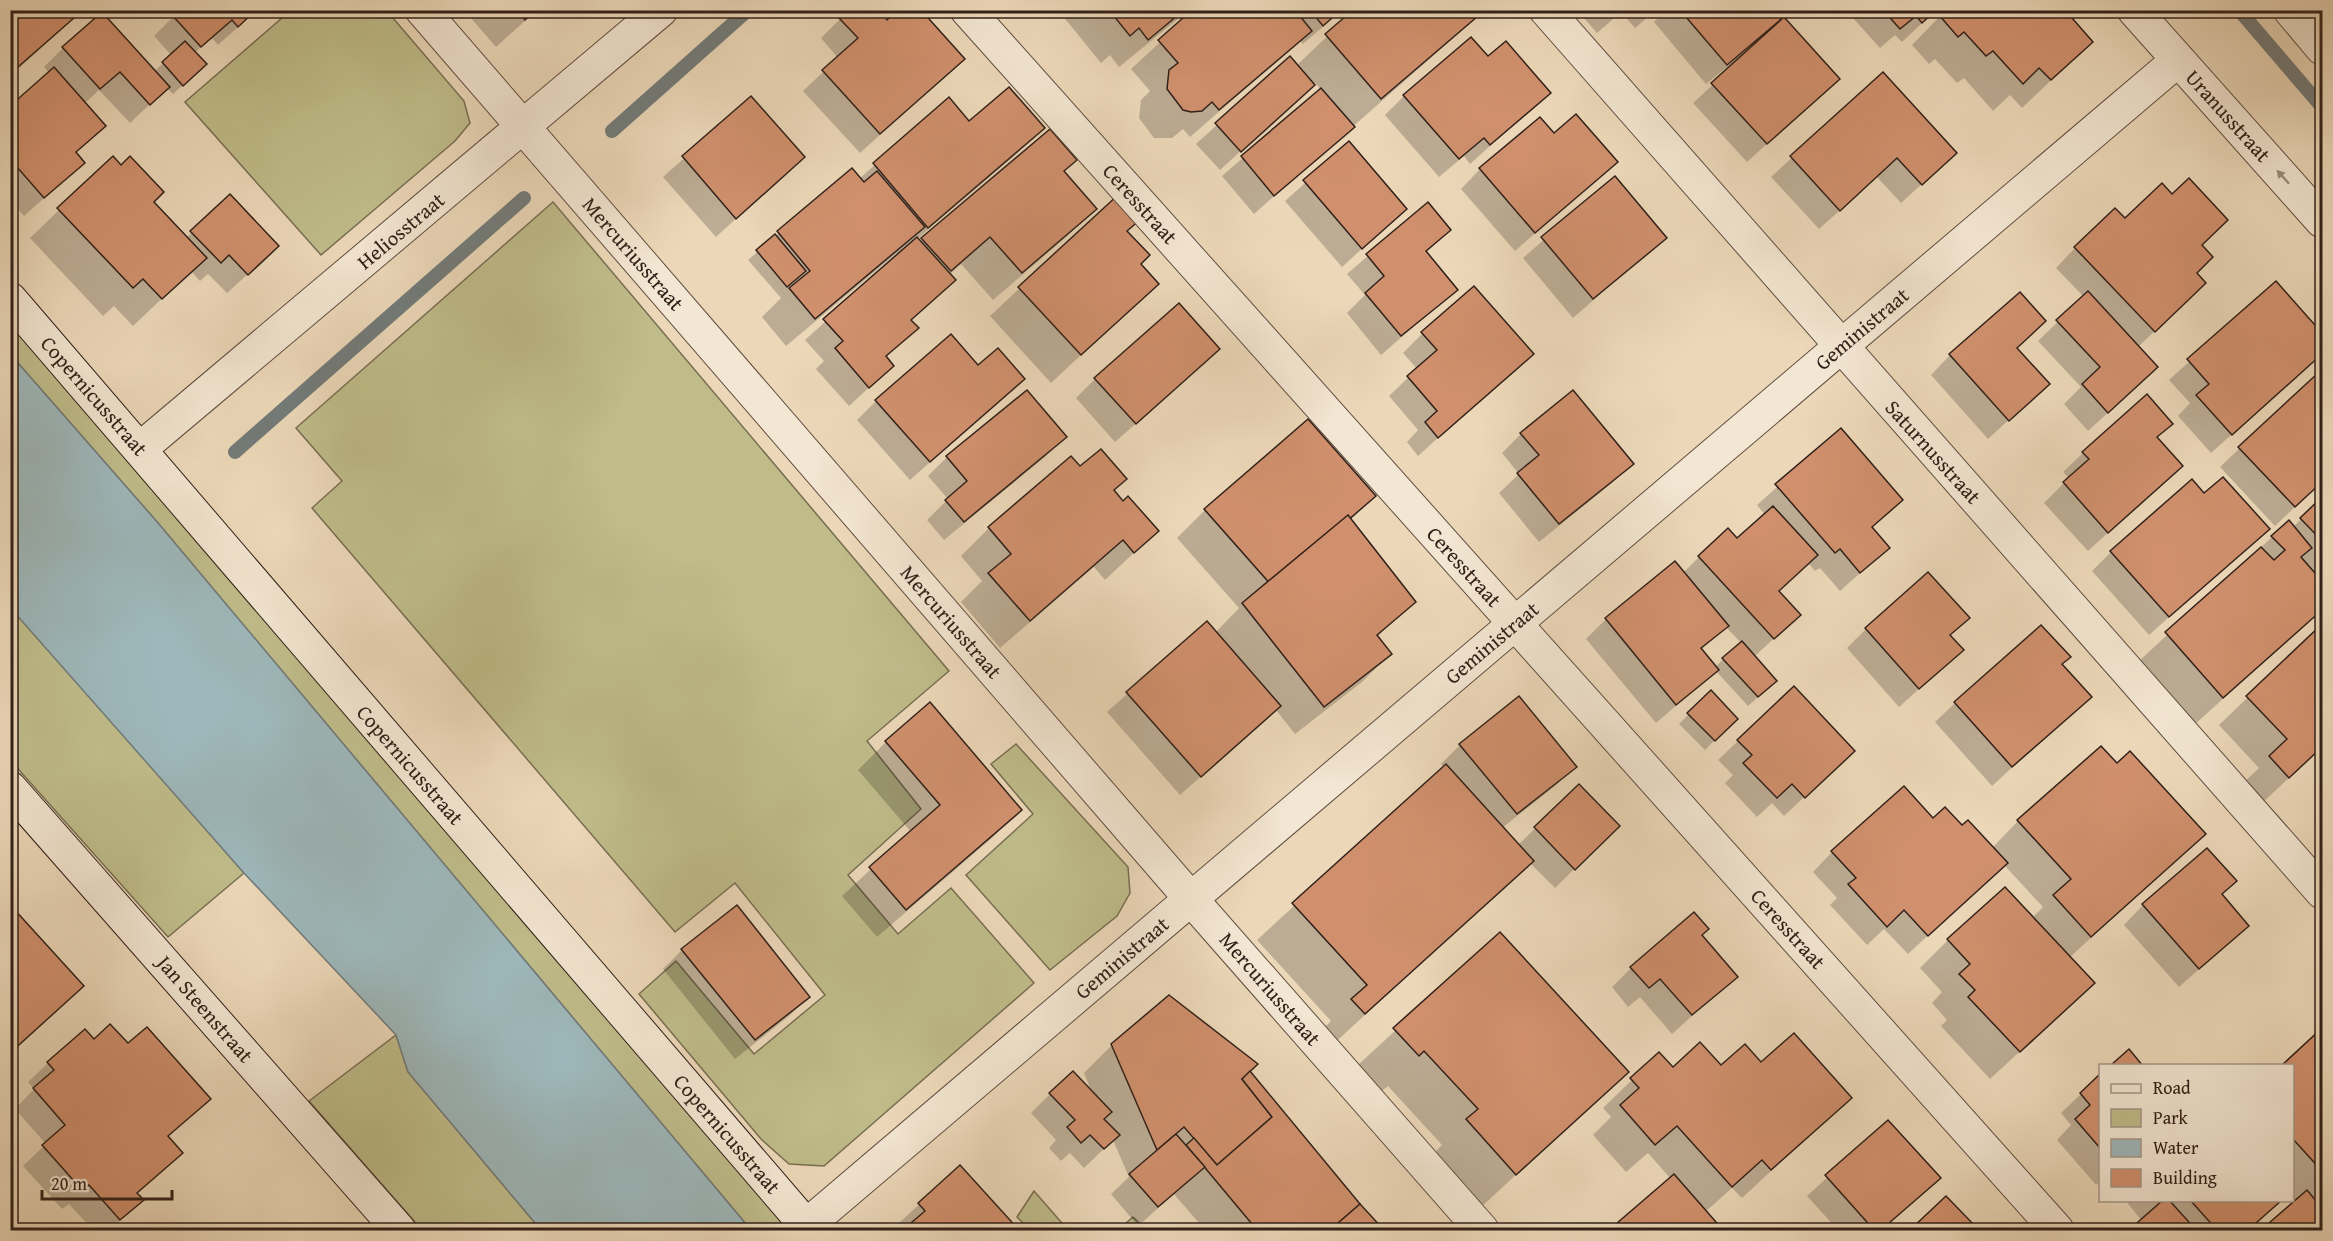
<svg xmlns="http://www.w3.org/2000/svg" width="2333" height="1241" viewBox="0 0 2333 1241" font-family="'Gentium Book Plus',serif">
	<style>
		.green { fill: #bfbc8a; stroke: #786e52; stroke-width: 1.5 }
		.water { fill: #9db7ba; stroke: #727b7a; stroke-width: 1.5 }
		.shadow { fill: #0003; fill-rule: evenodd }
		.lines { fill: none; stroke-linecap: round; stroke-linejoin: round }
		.stream { stroke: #727b7a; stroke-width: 14 }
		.building { fill: #d0906d; stroke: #312019; stroke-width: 1.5 }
		.street-casing { stroke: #604e41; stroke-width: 35 }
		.secondary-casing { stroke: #312019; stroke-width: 35 }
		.street { stroke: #f3e6d2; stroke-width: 33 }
		.secondary { stroke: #f3e6d2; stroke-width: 33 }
		.oneway { fill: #9c8d7f }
		.labels { text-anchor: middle; stroke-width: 4.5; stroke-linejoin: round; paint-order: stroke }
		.street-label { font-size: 21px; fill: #312019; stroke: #f3e6d2 }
	</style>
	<rect width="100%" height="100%" fill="#ecd8b9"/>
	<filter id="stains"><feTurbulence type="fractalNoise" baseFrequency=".00333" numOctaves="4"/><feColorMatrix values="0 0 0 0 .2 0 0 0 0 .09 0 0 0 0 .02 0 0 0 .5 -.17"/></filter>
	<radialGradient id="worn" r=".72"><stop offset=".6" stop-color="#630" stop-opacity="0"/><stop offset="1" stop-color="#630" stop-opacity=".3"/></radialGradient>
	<g class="green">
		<polygon points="290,11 387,11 464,101 470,123 455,141 321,255 185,102"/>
		<polygon points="553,202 949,671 867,741 921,809 848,875 898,934 951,888 1034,983 824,1166 789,1164 761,1139 639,994 676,961 754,1054 825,995 735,883 675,932 312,508 342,481 296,428"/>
		<polygon points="10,320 789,1230 751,1230 158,523 11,355"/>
		<polygon points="10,605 244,873 168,937 11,761"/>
		<polygon points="1016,744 1128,867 1130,893 1117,916 1050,970 966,875 1033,814 991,764"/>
		<polygon points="396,1035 408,1072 541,1230 422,1230 309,1101"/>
		<polygon points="1034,1191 1068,1230 1030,1230 1017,1217"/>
		<polygon points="1133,1217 1146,1230 1118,1230"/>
	</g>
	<polygon class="water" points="11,355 158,523 751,1230 541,1230 408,1072 396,1035 244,873 14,612 10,605"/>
	<g class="shadow">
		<polygon points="10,10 82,10 10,76"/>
		<polygon points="180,10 257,10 218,45 212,38 194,53 195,74 173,94 167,88 130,123 99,90 84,104 104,126 75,153 83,163 24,216 10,201 10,108 50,74 44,67 63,48 154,72 171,55 154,36"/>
		<polygon points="464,10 537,10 496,47"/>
		<polygon points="1058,10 1189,10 1119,67 1110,55 1101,63"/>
		<polygon points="1195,10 1342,10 1303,44 1300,41 1190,137 1183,129 1172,138 1154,138 1139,118 1141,100 1150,91 1131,69"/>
		<polygon points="1355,10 1485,10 1254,214 1222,176 1321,90 1315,83 1220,170 1196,144 1290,59 1296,66"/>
		<polygon points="1577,10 1656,10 1635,28 1621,12 1597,33"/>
		<polygon points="1666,10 1790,10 1782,18 1838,79 1747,162 1693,103 1734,65 1732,63 1706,84 1654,22"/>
		<polygon points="1859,10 1936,10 1902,42 1895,35 1880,48 1852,17"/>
		<polygon points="1946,10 2091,42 2022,108 2010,95 1993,111 1964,78 1957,83 1935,59 1929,64 1912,45"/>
		<polygon points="840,19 887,22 963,59 860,153 803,91 838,58 821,38"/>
		<polygon points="1487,58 1549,93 1470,164 1464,156 1439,177 1385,115 1404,96"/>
		<polygon points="1883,74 1935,172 1901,203 1877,177 1819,229 1771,177"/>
		<polygon points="751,98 803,157 716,237 663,177"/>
		<polygon points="949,99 969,123 1043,128 1014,156 917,239 920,242 1050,131 1075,160 1063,172 1095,209 1066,237 993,300 961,264 949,275 954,280 910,321 917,328 885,358 892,366 849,406 816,369 824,361 805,340 899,255 897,253 786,346 762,317 781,298 748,260 852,170 859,179"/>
		<polygon points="1349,144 1405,209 1342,267 1285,201"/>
		<polygon points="113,158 186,238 230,196 258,265 227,293 208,274 200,281 191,271 133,326 114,306 103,316 30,238"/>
		<polygon points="1616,162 1515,251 1461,189 1480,169"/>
		<polygon points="1615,178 1665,238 1573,318 1523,258"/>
		<polygon points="1118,196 1126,231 1139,264 1157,284 1051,383 990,316"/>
		<polygon points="1428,204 1449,230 1426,253 1456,290 1381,355 1347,313 1365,295 1347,274"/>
		<polygon points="2125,221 2200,245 2195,273 2185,302 2138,347 2137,386 2088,431 2064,404 2081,387 2038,341 2084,297 2056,268 2075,248"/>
		<polygon points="2276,283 2322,335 2322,354 2211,453 2178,416 2190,403 2169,380"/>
		<polygon points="1423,333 1532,353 1418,456 1407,442 1418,430 1389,396 1417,369 1403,353"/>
		<polygon points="2016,349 2048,384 1988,439 1931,375 1950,355"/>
		<polygon points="978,367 1023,379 910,480 857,420 876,401"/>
		<polygon points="1199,368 1115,442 1076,398 1095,379"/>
		<polygon points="2317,375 2322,381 2322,481 2275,526 2220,467"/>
		<polygon points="2171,423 2156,438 2181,466 2088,551 2044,503 2069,478 2063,472 2083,453"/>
		<path d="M1841 430 1901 500 1871 528 1888 548 1840 591 1820 568 1815 571 1808 563 1778 591 1799 615 1754 657 1766 690 1748 706 1716 671 1656 723 1586 639 1606 619 1675 563 1683 573 1699 557 1737 540 1765 515 1757 505ZM1726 627 1741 643 1715 667 1701 650Z"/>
		<polygon points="1521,434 1632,464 1612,483 1539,542 1499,493 1519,474 1502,453"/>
		<polygon points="1065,437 1045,457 944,540 927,520 948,499 928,476 947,457"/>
		<polygon points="1080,469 1113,491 1123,503 1157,531 1105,580 1094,567 1000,648 961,602 982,581 961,556 989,528"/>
		<polygon points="1374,496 1350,520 1414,602 1377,637 1390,654 1362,682 1295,734 1276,710 1180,795 1107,712 1207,623 1215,633 1239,608 1177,538 1205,510"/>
		<polygon points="2322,499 2322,610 2194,725 2138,662 2272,537 2293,527"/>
		<polygon points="2268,529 2149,635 2092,571 2111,552"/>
		<polygon points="1967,618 1949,636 1962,650 1899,707 1847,648 1866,629"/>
		<polygon points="2322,626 2322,747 2260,805 2241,785 2259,768 2219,725"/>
		<polygon points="1711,692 1736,719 1705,750 1679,724"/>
		<polygon points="2089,697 1992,786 1935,722 1955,703"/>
		<polygon points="1738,741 1833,770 1784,816 1772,803 1757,817 1725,783 1733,775 1718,760"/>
		<polygon points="886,742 1020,810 992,838 877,937 842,896 911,832 858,770"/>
		<polygon points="1460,745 1575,766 1555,786 1502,828 1518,845 1579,786 1618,826 1555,888 1530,863 1328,1049 1316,1036 1331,1021 1257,940 1444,768 1441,764"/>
		<polygon points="2117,765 2204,834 2069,958 2064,1011 1990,1079 1941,1026 1947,1020 1932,1003 1942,992 1920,968 1948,940 2032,918 2043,907 2004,865 1908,954 1884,929 1867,945 1830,905 1837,898 1813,872 1832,852 1933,820 1962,827 1992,848 2018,821"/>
		<polygon points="2322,799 2322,816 2314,807"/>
		<polygon points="2235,881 2221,895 2247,926 2179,987 2124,925 2143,905"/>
		<polygon points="1500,934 1627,1072 1479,1209 1431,1156 1442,1145 1388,1086 1382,1091 1358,1065"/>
		<polygon points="682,950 808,997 789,1016 735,1059 663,969"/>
		<polygon points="1631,968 1736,976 1672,1034 1640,997 1628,1007 1612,987"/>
		<polygon points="2322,1030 2322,1228 2320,1230 2263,1230 2296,1201 2292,1198 2292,1066 2283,1066"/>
		<polygon points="94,1041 128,1046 209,1099 167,1138 181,1153 137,1194 142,1200 110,1230 93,1230 69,1204 62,1209 23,1166 46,1144 15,1109 34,1089 28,1082 48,1063"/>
		<polygon points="1112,1045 1249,1071 1382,1230 1205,1230 1174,1194 1138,1226 1111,1194 1129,1177 1113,1140 1084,1168 1070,1153 1061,1161 1049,1148 1056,1140 1031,1113 1050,1094 1092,1093 1084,1073"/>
		<polygon points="1659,1054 1673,1069 1761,1064 1850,1098 1742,1198 1732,1188 1705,1212 1721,1230 1611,1230 1671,1179 1648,1153 1626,1172 1593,1135 1611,1117 1603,1108"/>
		<polygon points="2100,1076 2100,1181 2096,1185 2057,1140 2071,1125 2061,1113"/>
		<polygon points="1888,1122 1939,1178 1881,1230 1838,1230 1807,1196"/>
		<polygon points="960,1167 1017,1230 906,1230 899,1223"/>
		<polygon points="1946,1198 1975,1228 1973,1230 1912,1230"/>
		<polygon points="2125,1200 2281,1200 2250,1230 2131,1230 2142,1221"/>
	</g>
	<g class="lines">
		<g class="stream">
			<polyline points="2239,10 2322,107"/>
			<polyline points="612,131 748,10"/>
			<polyline points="235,452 524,198"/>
		</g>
	</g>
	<g class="building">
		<polygon points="10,10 83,10 10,74"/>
		<polygon points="177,10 256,10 238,27 232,20 201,47 172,15"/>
		<polygon points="517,10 536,10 525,20"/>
		<polygon points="847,10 879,10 887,20 897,10 921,10 965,59 880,134 822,70 858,38 839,18"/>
		<polygon points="1109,10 1184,10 1148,40 1139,28 1130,36"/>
		<polygon points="1192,10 1295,10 1312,31 1219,110 1212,102 1202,111 1191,112 1183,110 1167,89 1169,70 1178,63 1158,40"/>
		<polygon points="1310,10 1341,10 1323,26"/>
		<polygon points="1353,10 1485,10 1381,99 1325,34"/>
		<polygon points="1680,10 1792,10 1727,65"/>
		<polygon points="1883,10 1936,10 1922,23 1916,16 1900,29"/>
		<polygon points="1944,10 2065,10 2093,42 2051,80 2039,68 2023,84 1993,51 1986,56 1964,32 1958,37 1939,15"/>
		<polygon points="102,12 170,87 150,105 120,72 100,89 62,47"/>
		<polygon points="1784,17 1840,79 1767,144 1711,83"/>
		<polygon points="1471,37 1488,56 1506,41 1551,93 1490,145 1484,138 1459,159 1403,95"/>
		<polygon points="185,41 207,64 183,86 162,62"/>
		<polygon points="1290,56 1315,85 1241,152 1215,123"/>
		<polygon points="54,67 106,126 76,152 85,163 44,198 10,159 10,150 16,145 10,139 10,106"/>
		<polygon points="1883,72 1957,153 1922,185 1897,158 1840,211 1790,156"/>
		<polygon points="1009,87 1045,128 928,228 873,163 949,97 969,121"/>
		<polygon points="1321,88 1355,127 1274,196 1241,156"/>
		<polygon points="751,96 805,157 736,219 682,156"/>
		<polygon points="1576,114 1618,162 1535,233 1479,168 1540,117 1554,133"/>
		<polygon points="1050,129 1077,160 1064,171 1097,209 1022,273 990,237 951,271 921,238"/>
		<polygon points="1349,141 1407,209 1362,249 1303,180"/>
		<polygon points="113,156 121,165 130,156 164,192 154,202 207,258 162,299 143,279 133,288 57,208"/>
		<polygon points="852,168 864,182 877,171 925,227 815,319 789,288 810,271 777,231"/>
		<polygon points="1615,176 1667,238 1593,299 1541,237"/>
		<polygon points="2189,178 2228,220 2202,245 2213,257 2197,273 2206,283 2155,332 2074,247 2115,208 2125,218 2162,183 2172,194"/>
		<polygon points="230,194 279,246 248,275 229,255 221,263 190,231"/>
		<polygon points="1119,194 1141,219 1127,231 1150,255 1141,264 1159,284 1081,355 1018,287"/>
		<polygon points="1428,202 1451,230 1426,251 1458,290 1401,336 1365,293 1384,276 1366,254"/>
		<polygon points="775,234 806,271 787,287 756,250"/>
		<polygon points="917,237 956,280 911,320 919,328 886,356 894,366 869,388 835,348 843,341 823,319"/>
		<polygon points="2276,281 2322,333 2322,354 2232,435 2196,395 2209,384 2187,359"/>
		<polygon points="1474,286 1534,354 1438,438 1425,422 1437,411 1407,376 1437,350 1421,332"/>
		<polygon points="2088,291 2158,367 2108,413 2082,384 2100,367 2056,320"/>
		<polygon points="2020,292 2046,321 2017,348 2050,384 2009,421 1949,354"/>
		<polygon points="1179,303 1220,349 1136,424 1094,378"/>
		<polygon points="951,334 978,365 998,348 1025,379 930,462 875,400"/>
		<polygon points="2318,373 2322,378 2322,482 2295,507 2238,447"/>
		<polygon points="1027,390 1067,437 964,522 945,500 967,481 946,456"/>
		<polygon points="1573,390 1634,464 1559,524 1517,473 1539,455 1520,433"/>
		<polygon points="2147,394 2173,424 2157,437 2183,466 2108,533 2063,482 2089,459 2082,452"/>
		<polygon points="1308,419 1376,496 1272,586 1204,509"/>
		<polygon points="1841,428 1903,500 1872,527 1890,548 1860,573 1840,549 1835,553 1775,484"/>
		<polygon points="1101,449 1127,479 1114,490 1123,501 1128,496 1159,531 1134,553 1123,540 1030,621 988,573 1011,554 988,527 1071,456 1080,466"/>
		<polygon points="2223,477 2270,529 2169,617 2110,551 2192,479 2204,493"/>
		<polygon points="2322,497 2322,541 2300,518"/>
		<polygon points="1773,506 1818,555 1779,591 1801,615 1774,639 1698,556 1728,528 1737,538"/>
		<polygon points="1348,515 1416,602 1377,635 1392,654 1324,707 1242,603"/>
		<polygon points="2289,520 2312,548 2301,557 2322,581 2322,610 2223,698 2165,632 2261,547 2274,560 2285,550 2271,536"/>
		<polygon points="1675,561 1729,626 1701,648 1719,670 1676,705 1605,618"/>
		<polygon points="1928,572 1970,618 1950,635 1964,650 1919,689 1865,628"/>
		<polygon points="1207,621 1281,706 1201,777 1126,692"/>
		<polygon points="2322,624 2322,747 2289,778 2269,756 2287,739 2246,696"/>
		<polygon points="2041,625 2071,657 2062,664 2092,697 2012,767 1954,702"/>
		<polygon points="1742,641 1777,681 1758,697 1722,658"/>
		<polygon points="1794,686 1855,751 1805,798 1792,784 1777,798 1743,763 1752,755 1737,740"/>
		<polygon points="1711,690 1738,719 1715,741 1687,713"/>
		<polygon points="1519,696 1577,767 1517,814 1459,744"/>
		<polygon points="930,702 1022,810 906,910 869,867 940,805 885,741"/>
		<polygon points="2101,746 2117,763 2130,751 2206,834 2091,937 2053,895 2071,879 2017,820"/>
		<polygon points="1446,764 1534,861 1365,1014 1351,999 1367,985 1292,903"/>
		<polygon points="1579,784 1620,826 1575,870 1534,827"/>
		<polygon points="1904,786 1933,818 1945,807 1962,825 1968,820 2008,863 1928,936 1904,910 1887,927 1848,884 1856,878 1831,851"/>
		<polygon points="2207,848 2237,881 2222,894 2249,926 2199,969 2142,904"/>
		<polygon points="2005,887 2095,983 2020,1052 1968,997 1975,990 1959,974 1970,964 1947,939"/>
		<polygon points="737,905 810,997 755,1040 681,949"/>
		<polygon points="13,908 84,986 10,1053 10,910"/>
		<polygon points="1694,912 1709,929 1702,935 1738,977 1692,1015 1660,979 1649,988 1630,967"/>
		<polygon points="1500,932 1629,1072 1516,1175 1466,1119 1478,1109 1424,1051 1419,1056 1393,1028"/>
		<polygon points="1169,995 1258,1064 1242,1079 1272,1117 1217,1165 1184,1127 1157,1150 1111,1044"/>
		<polygon points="110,1024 128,1043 147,1027 211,1099 168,1136 183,1153 137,1193 144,1200 120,1220 89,1185 82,1190 42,1145 65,1125 33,1088 54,1070 47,1062 85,1029 94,1039"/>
		<polygon points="2322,1028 2322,1171 2292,1138 2292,1066 2281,1066"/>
		<polygon points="1794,1033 1852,1098 1771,1170 1762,1160 1732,1187 1677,1126 1655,1145 1620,1105 1639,1088 1630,1078 1659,1052 1673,1067 1700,1042 1721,1065 1745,1044 1761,1062"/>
		<polygon points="2129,1049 2143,1066 2110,1066"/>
		<polygon points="1073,1071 1112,1112 1104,1119 1120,1135 1104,1149 1090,1135 1081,1143 1067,1127 1075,1120 1049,1093"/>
		<polygon points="1250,1071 1360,1204 1330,1230 1257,1230 1186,1145 1194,1138 1217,1165 1272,1117 1242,1079"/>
		<polygon points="2100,1074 2100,1148 2075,1119 2090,1105 2080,1093"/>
		<polygon points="1888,1120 1941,1178 1881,1230 1874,1230 1825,1175"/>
		<polygon points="1176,1134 1205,1167 1158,1207 1129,1174"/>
		<polygon points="960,1165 1019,1230 918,1230 911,1223 925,1211 918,1203"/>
		<polygon points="1674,1174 1723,1230 1609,1230"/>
		<polygon points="2307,1190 2322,1208 2320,1230 2261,1230"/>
		<polygon points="1946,1196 1977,1228 1910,1230"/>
		<polygon points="2163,1200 2169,1200 2196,1230 2129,1230"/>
		<polygon points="2190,1200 2282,1200 2248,1230 2217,1230"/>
		<polygon points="1360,1204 1384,1230 1330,1230"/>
		<polygon points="1763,1225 1768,1230 1756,1230"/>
	</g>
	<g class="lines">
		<defs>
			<g id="street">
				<polyline points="422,10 1191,899 1482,1230"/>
				<polyline points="967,10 2057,1230"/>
				<polyline points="1546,10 2322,892"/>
				<polyline points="2134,10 2322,221"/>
				<polyline points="2290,10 2322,48"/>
				<polyline points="140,449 661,10"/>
				<polyline points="806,1226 2178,60"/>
			</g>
			<g id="secondary">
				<polyline points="10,299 810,1230"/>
				<polyline points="10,788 399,1230"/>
			</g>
		</defs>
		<use href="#street" class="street-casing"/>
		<use href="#secondary" class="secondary-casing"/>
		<use href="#street" class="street"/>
		<use href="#secondary" class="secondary"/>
	</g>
	<defs><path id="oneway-solid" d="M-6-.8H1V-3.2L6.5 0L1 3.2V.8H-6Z" transform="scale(1.5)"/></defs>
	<use class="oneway" href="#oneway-solid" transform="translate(2283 177) rotate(-132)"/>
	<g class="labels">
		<g class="street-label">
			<text transform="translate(2228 116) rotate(48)" y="7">Uranusstraat</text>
			<text transform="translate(1140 204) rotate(48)" y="7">Ceresstraat</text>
			<text transform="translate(401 231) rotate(-40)" y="7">Heliosstraat</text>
			<text transform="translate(633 254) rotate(49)" y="7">Mercuriusstraat</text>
			<text transform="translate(1862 329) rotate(-40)" y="7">Geministraat</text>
			<text transform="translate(94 396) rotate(49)" y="7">Copernicusstraat</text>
			<text transform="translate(1933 452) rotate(48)" y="7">Saturnusstraat</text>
			<text transform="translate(1464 567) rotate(48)" y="7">Ceresstraat</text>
			<text transform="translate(951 622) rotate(49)" y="7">Mercuriusstraat</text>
			<text transform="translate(1492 643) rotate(-40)" y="7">Geministraat</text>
			<text transform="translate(410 765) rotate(49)" y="7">Copernicusstraat</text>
			<text transform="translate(1788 929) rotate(48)" y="7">Ceresstraat</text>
			<text transform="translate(1122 958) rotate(-40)" y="7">Geministraat</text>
			<text transform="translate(1270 989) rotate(49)" y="7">Mercuriusstraat</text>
			<text transform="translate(205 1009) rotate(49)" y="7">Jan Steenstraat</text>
			<text transform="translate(727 1134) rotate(49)" y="7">Copernicusstraat</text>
		</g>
	</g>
	<rect width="2333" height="1241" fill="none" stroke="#ecd8b9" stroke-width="36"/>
	<rect x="12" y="12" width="2309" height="1217" fill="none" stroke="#312019" stroke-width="3"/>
	<rect x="18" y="18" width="2297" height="1205" fill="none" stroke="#312019" stroke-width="1.5"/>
	<rect x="2099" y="1064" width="195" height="138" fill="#f3e6d2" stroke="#a59788" stroke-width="1.5"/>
	<rect x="2111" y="1084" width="30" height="9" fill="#f3e6d2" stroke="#a59788" stroke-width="1.5"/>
	<text x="2153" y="1094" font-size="18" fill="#312019">Road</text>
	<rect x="2111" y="1109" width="30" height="18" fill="#bfbc8a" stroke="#a59788" stroke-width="1.5"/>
	<text x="2153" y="1124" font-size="18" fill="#312019">Park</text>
	<rect x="2111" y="1139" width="30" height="18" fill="#9db7ba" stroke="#a59788" stroke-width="1.5"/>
	<text x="2153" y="1154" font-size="18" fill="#312019">Water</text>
	<rect x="2111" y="1169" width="30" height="18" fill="#d0906d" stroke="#a59788" stroke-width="1.5"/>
	<text x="2153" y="1184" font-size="18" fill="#312019">Building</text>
	<path d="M42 1190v9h130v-9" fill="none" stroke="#312019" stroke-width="3"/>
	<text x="51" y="1190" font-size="18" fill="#312019" stroke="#f3e6d2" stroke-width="4.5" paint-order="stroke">20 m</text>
	<rect width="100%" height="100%" filter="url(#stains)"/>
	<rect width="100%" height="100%" fill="url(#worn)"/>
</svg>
